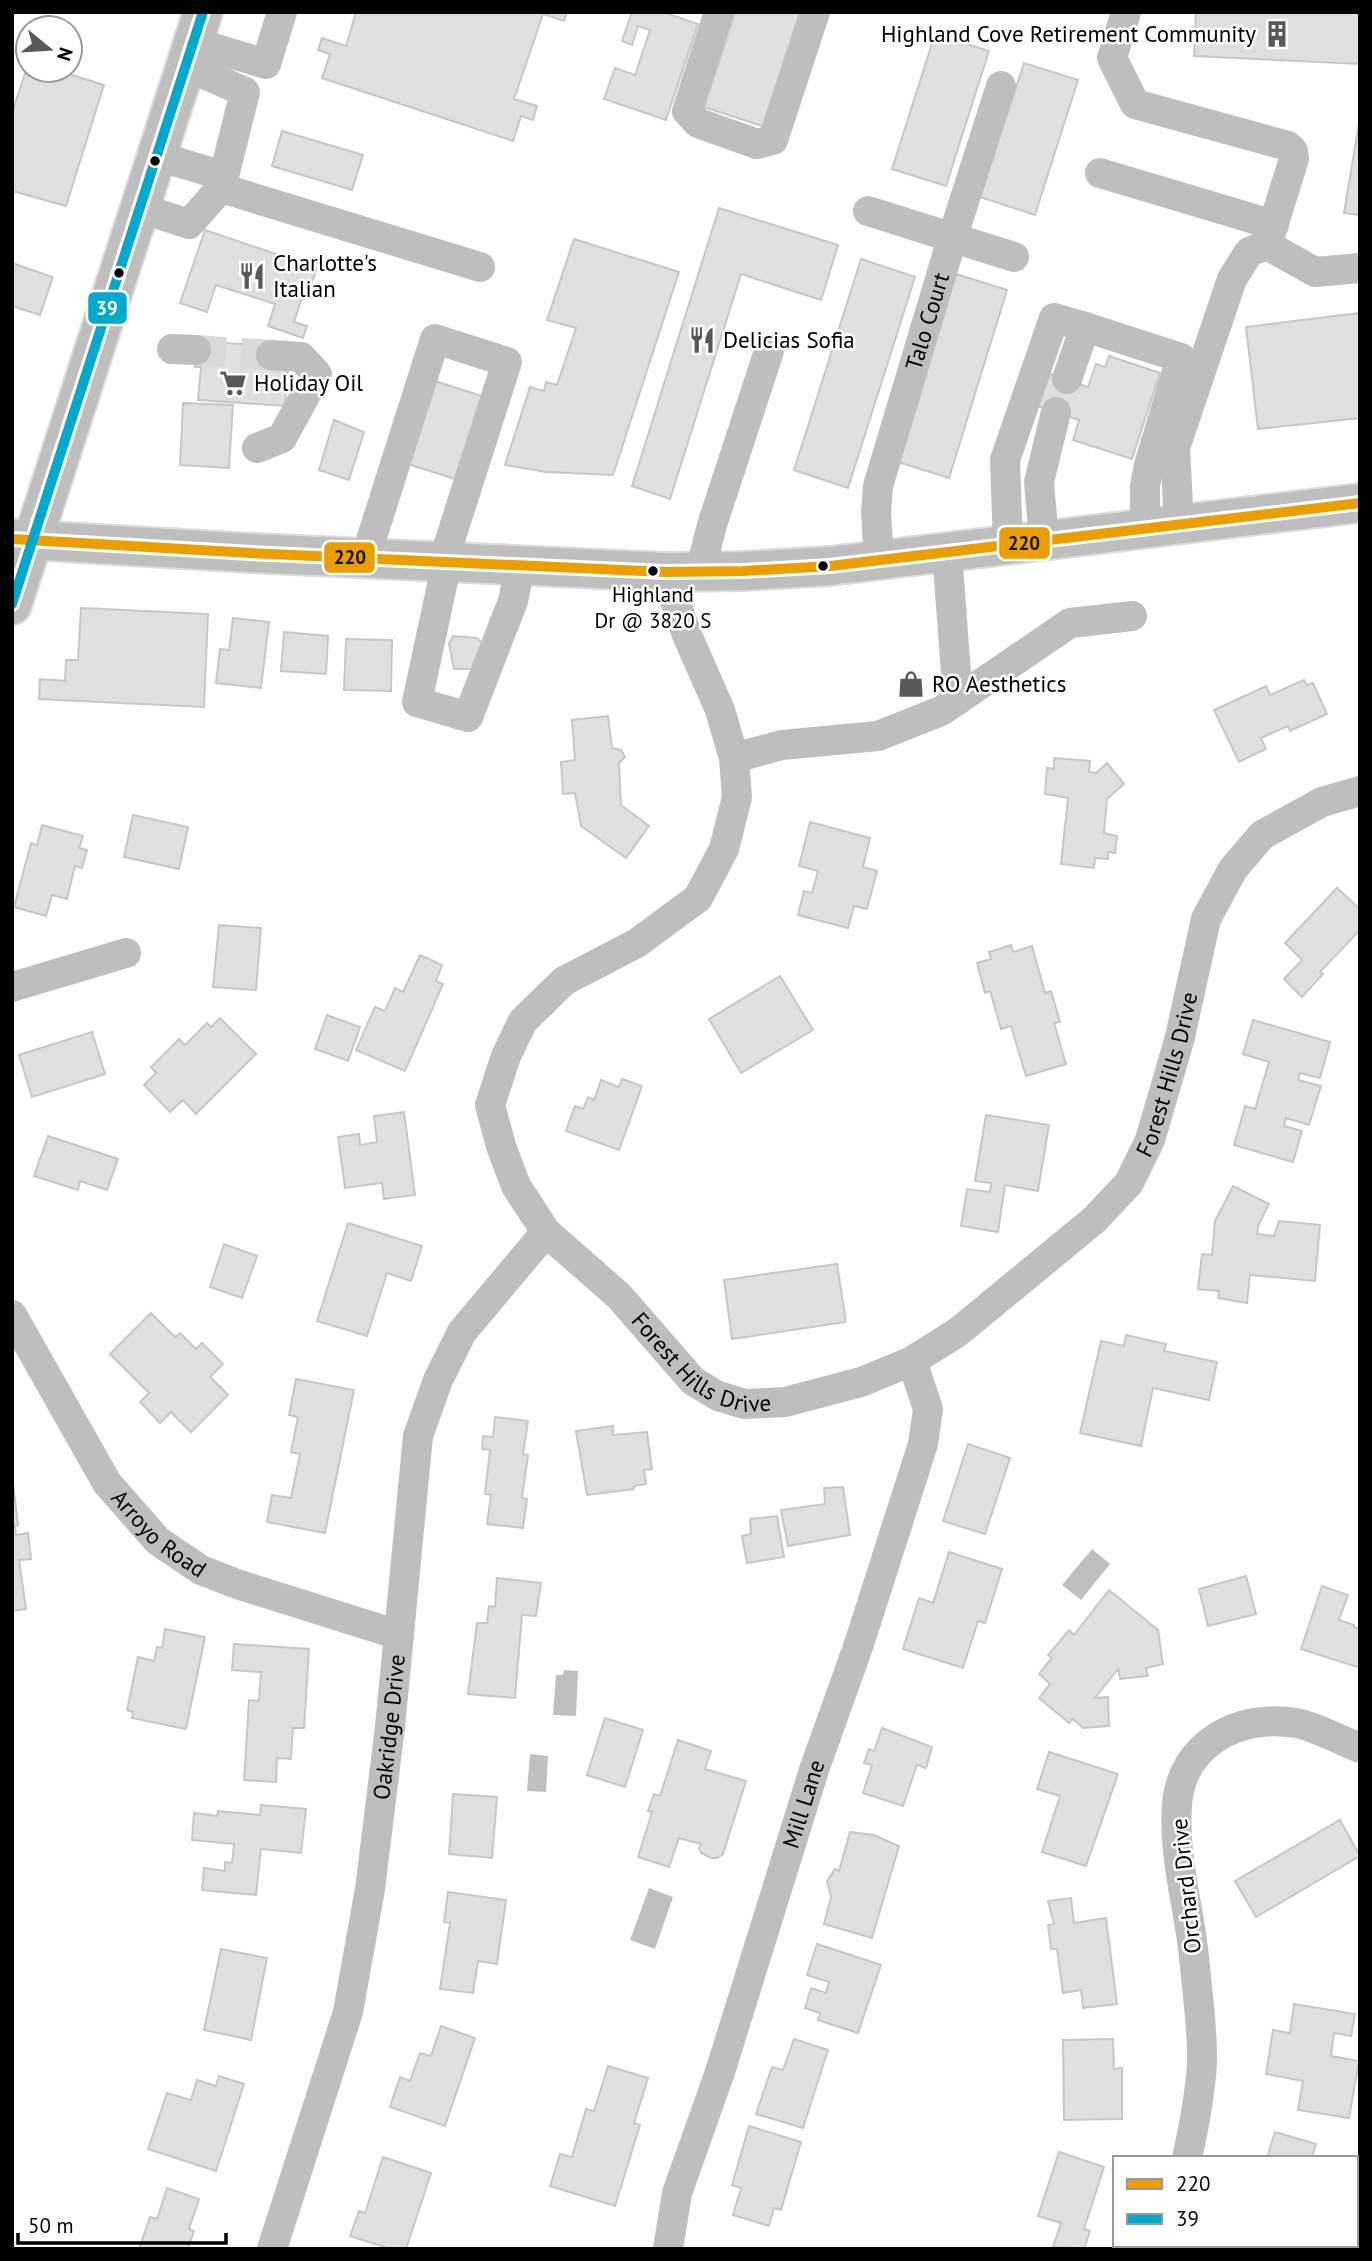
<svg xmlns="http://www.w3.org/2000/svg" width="1372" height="2261" viewBox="0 0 1372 2261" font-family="'PT Sans',sans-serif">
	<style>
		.water { fill: #bfbfbf }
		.building { fill: #dfdfdf; stroke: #c7c7c7; stroke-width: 2 }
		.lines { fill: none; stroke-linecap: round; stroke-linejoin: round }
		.minor-tunnel { stroke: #d9d9d9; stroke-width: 30; stroke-dasharray: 30 15; stroke-linecap: butt }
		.major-casing { stroke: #dbdbdb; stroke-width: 42 }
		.minor { stroke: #bebebe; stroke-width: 30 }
		.major { stroke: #bebebe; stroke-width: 38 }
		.bus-1-casing { stroke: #fff; stroke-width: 16 }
		.bus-2-casing { stroke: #fff; stroke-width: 16 }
		.bus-1 { stroke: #eb9e00; stroke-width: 10 }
		.bus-2 { stroke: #00a9ce; stroke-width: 10 }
		.bus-dot { fill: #000; stroke: #fff; stroke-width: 2.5 }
		.labels { text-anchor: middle; stroke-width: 5; stroke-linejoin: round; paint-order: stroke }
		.bus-label { font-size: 21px; fill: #000; stroke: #fff }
		.poi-label { font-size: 23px; fill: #000; stroke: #fff; text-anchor: start }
		.street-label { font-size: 23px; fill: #000; stroke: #fff }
		.line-badge { stroke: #fff; stroke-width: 2.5 }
		.badge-label { font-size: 19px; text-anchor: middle; font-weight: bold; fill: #fff }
		.pale-badge-label { font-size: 19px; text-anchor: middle; font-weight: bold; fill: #111 }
	</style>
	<rect width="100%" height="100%" fill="#fff"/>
	<g class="water">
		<polygon points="1092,1549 1110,1564 1081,1600 1062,1585"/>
		<polygon points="564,1670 578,1671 576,1716 553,1715 556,1675 563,1675"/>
		<polygon points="530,1754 548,1756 546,1792 527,1791"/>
		<polygon points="649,1888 673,1897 655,1949 630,1940"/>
	</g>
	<g class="building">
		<polygon points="356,12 567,12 564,21 543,14 514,99 537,106 533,120 521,116 513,141 322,78 330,54 318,50 322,38 346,46"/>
		<polygon points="632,12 663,12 698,24 666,120 604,99 615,68 635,75 650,30 638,26 632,45 622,41"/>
		<polygon points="735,12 802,12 765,127 704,107"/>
		<polygon points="1196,12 1360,12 1360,64 1194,56"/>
		<polygon points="935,34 989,51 946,186 892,169"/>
		<polygon points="1024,63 1078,80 1035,215 980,197"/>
		<polygon points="28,64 28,70 56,70 104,85 66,206 12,191 12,113"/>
		<polygon points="1360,117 1360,215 1344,213"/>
		<polygon points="282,131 363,155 352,190 272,166"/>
		<polygon points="719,208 838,245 821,300 741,274 670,499 632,486"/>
		<polygon points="205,230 317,268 310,288 306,286 294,322 307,326 303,338 268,326 275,304 216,285 207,312 180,303"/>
		<polygon points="574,239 679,272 613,475 546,472 505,465 530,387 544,391 546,382 557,385 576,328 547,320"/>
		<polygon points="861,259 915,277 848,488 794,470"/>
		<polygon points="12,263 53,277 40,315 12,306"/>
		<polygon points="953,273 1007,290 949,478 895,461"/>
		<polygon points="1360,313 1360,418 1258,429 1246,327"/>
		<polygon points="196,341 272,346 288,365 285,406 198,400 201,367 195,367"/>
		<polygon points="1109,356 1160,373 1132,459 1073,440 1079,420 1031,404 1042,371 1088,387 1096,364 1105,367"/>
		<polygon points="435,381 488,398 461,481 408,464"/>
		<polygon points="183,403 233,405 229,468 180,465"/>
		<polygon points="334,420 364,432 349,480 319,470"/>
		<polygon points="81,608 208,614 204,707 39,699 40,679 65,681 66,660 78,660"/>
		<polygon points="233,618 269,622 261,688 216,683 220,649 229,650"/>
		<polygon points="284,632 328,636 326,674 281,671"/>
		<polygon points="453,636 477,638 482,643 474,669 454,669 449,644"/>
		<polygon points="346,639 392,640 391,691 344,690"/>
		<polygon points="1304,680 1307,685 1313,683 1327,714 1290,731 1288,726 1261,738 1266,749 1239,762 1214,710 1266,686 1270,695"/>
		<polygon points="608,716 612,748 621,750 625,757 619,763 621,805 649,826 626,858 581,826 575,793 563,794 561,762 575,760 572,720"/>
		<polygon points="1054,758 1090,761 1089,772 1096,773 1107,763 1124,784 1107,799 1104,833 1117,836 1115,853 1108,852 1108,859 1095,858 1094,868 1061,864 1068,798 1045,794 1047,768 1054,769"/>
		<polygon points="133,815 188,827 179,869 124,857"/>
		<polygon points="810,822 870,838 863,867 877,871 867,909 854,906 848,928 798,915 804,891 812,893 818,871 799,866"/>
		<polygon points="42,825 83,836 79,848 87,850 82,868 75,866 67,899 52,895 46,916 14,907 31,843 37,845"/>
		<polygon points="1337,888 1360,909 1360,930 1320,972 1323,974 1302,997 1284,979 1302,960 1285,943"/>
		<polygon points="219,925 261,928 256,990 213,987"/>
		<polygon points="1011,945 1013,952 1032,946 1045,993 1051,991 1060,1022 1054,1023 1066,1064 1026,1076 1011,1026 1001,1029 990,991 985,993 977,963 991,959 989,952"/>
		<polygon points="420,955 442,965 436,981 443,984 405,1071 356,1050 375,1007 385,1011 395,988 403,992"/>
		<polygon points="780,976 813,1030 741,1073 709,1019"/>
		<polygon points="327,1015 360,1027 348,1061 315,1049"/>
		<polygon points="220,1018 256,1054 196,1114 183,1100 170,1112 144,1085 156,1073 151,1067 179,1039 185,1045 207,1023 211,1027"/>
		<polygon points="1253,1020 1330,1042 1320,1078 1300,1073 1298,1080 1321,1086 1309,1125 1286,1118 1284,1126 1302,1131 1293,1162 1234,1145 1245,1106 1255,1109 1269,1062 1243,1054"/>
		<polygon points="92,1032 105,1074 32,1097 19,1055"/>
		<polygon points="622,1079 642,1086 619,1150 566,1131 575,1106 583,1109 588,1097 594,1100 601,1080 619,1087"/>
		<polygon points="404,1112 415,1195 384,1199 382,1183 345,1188 338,1137 359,1134 360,1145 377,1142 374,1116"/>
		<polygon points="986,1115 1049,1125 1038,1191 1005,1185 998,1232 961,1226 967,1189 990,1192 991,1183 975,1181"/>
		<polygon points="48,1136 118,1159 107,1190 80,1181 78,1190 34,1176"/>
		<polygon points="1233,1186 1269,1204 1258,1226 1257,1234 1274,1236 1279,1221 1320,1225 1315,1281 1250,1275 1247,1303 1218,1298 1219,1291 1198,1289 1202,1254 1212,1255 1215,1221"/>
		<polygon points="348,1223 422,1246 411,1281 387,1273 367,1336 317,1321"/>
		<polygon points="224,1244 257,1256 242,1298 210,1287"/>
		<polygon points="837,1264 846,1322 732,1339 724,1280"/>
		<polygon points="151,1313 175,1337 180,1333 196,1349 202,1343 223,1364 210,1377 228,1395 191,1432 171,1412 160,1423 140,1402 149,1393 110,1354"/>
		<polygon points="1126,1335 1166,1344 1164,1351 1217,1362 1209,1400 1153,1388 1141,1446 1080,1433 1101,1341 1124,1346"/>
		<polygon points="296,1379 354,1390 325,1533 267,1522 272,1495 291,1498 300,1454 291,1452 298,1417 289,1415"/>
		<polygon points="495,1417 528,1421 523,1454 528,1455 522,1498 527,1499 523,1528 487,1524 491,1495 485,1494 490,1450 482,1449 483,1436 493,1437"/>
		<polygon points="613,1426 613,1435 647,1432 652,1469 644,1470 646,1484 634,1486 634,1489 587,1495 576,1431"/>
		<polygon points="968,1444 1010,1458 985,1534 943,1521"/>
		<polygon points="13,1483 18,1525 15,1526 16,1535 28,1533 31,1559 19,1560 26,1609 12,1611"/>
		<polygon points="843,1487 850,1535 788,1546 781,1510 825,1504 824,1488"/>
		<polygon points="777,1516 784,1557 747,1563 742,1536 751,1534 750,1519"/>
		<polygon points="949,1552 1002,1569 985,1623 978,1621 963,1668 903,1649 919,1598 933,1603"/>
		<polygon points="1246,1576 1256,1614 1208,1626 1199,1589"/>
		<polygon points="497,1578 541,1583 536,1616 522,1615 515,1698 468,1694 477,1623 487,1623 489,1606 495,1607"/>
		<polygon points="1322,1586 1348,1595 1339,1620 1354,1625 1354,1627 1360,1629 1360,1668 1301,1649"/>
		<polygon points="1109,1590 1158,1630 1163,1664 1146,1668 1148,1676 1120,1679 1118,1669 1095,1698 1108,1697 1109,1726 1083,1728 1073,1719 1069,1723 1039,1698 1050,1684 1039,1674 1052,1658 1048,1655 1069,1630 1074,1635"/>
		<polygon points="165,1629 205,1637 186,1729 132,1718 133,1712 127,1710 138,1657 154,1661 157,1647 162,1648"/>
		<polygon points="234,1644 309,1649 304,1728 293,1728 291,1759 277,1758 276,1782 244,1780 249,1700 259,1701 261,1672 232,1670"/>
		<polygon points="605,1718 643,1730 625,1787 587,1775"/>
		<polygon points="882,1728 932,1747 926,1768 917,1765 903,1806 863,1793 872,1765 864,1763 869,1749 874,1751"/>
		<polygon points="678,1740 711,1751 705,1769 746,1781 723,1854 717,1858 711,1858 701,1853 699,1848 701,1844 679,1838 669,1867 638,1857 652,1812 648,1811 654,1794 660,1796"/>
		<polygon points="1049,1752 1118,1774 1086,1866 1042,1852 1060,1796 1037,1789"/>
		<polygon points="453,1794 497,1797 492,1858 449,1854"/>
		<polygon points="261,1805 306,1809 301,1853 261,1849 256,1895 202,1890 204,1868 225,1871 225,1862 232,1863 234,1844 192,1840 194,1813 217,1816 218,1811 260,1815"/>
		<polygon points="1340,1820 1360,1856 1256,1917 1235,1881"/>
		<polygon points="850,1832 874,1835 899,1846 872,1938 824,1924 831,1897 827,1881 835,1869 839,1871"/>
		<polygon points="448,1892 506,1900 497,1964 478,1961 473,1993 440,1989 450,1923 444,1922"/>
		<polygon points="1071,1898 1074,1923 1106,1918 1117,2004 1083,2008 1081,1990 1063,1993 1057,1949 1051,1949 1048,1925 1054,1924 1048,1901"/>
		<polygon points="817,1944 881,1965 858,2033 818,2020 820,2013 805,2008 811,1988 826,1993 829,1982 807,1975"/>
		<polygon points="221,1949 267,1958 251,2040 204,2030"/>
		<polygon points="1294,2004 1355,2014 1351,2036 1334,2033 1331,2056 1359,2061 1349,2118 1298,2110 1303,2081 1266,2074 1273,2030 1290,2033"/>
		<polygon points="441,2026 475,2038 445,2126 390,2107 400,2077 410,2081 420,2053 431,2056"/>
		<polygon points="794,2039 828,2050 803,2128 756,2114 772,2067 783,2070"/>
		<polygon points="1113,2039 1114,2069 1122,2068 1122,2119 1064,2120 1063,2040"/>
		<polygon points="608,2066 648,2078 634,2123 640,2125 615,2206 550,2186 560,2154 572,2157 586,2109 594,2111"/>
		<polygon points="219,2076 244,2084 216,2171 148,2149 167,2093 191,2100 197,2080 216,2086"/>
		<polygon points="749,2126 801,2142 781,2210 774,2208 769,2226 733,2215 741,2188 732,2185"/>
		<polygon points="1275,2132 1316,2144 1312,2158 1267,2158"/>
		<polygon points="1059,2152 1104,2167 1084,2229 1090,2231 1084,2249 1053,2247 1061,2223 1038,2216"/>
		<polygon points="383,2157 431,2173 406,2249 391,2249 350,2236 359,2211 365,2213"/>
		<polygon points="167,2188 199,2199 189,2229 194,2231 188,2249 139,2249 150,2217 157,2219"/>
		<polygon points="1231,2245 1285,2245 1284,2249 1242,2249"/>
	</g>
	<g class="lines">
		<polyline class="minor-tunnel" points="196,350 271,355"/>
		<defs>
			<g id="major">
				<polyline points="12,539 251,553 665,572 743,571 830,566 1360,503"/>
				<polyline points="12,605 203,12"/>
			</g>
		</defs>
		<use href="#major" class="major-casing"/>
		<g class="minor">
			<polyline points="719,12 687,111 698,123 757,144 773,140 815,12"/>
			<polyline points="1126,12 1112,58 1135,104 1288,146 1293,151 1294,159 1267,245 1315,272 1360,268"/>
			<polyline points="194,42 266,64 282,12"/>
			<polyline points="186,66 245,92 221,188"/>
			<polyline points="157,156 224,176"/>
			<polyline points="1100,173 1274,225"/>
			<polyline points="140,208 189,224 221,188 480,267"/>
			<polyline points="868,211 1014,257"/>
			<polyline points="172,349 196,350"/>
			<polyline points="1067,379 1085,327 1181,358 1149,465 1145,486 1145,529"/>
			<polyline points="257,448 282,438 317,374 301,357 271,355"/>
			<polyline points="1179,524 1175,448 1232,279 1249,252 1267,245"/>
			<polyline points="1044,540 1039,482 1056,412"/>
			<polyline points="1008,545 1005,460 1054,318 1085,327"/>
			<polyline points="947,552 958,700"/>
			<polyline points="365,559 435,339 507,362 443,562"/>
			<path id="s1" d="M879 561 876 512 878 486 952 239 1001 86"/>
			<polyline points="447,562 417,702 468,717 513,601 520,566"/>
			<path id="s2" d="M665 572 687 635 720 710 734 758 737 797 724 849 698 898 637 943 564 981 523 1021 506 1056 490 1105 501 1146 516 1186 546 1232 619 1296 693 1381 718 1396 745 1404 785 1402 861 1382 912 1361 958 1332 1094 1220 1129 1183 1150 1140 1180 1037 1206 919 1233 869 1262 835 1322 802 1360 791"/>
			<polyline points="700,572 712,525 769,351"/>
			<polyline points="734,758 782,745 878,736 941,711 1070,623 1132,616"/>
			<polyline points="12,987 126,953"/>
			<path id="s3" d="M12 1315 107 1483 158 1541 201 1570 237 1584 399 1635"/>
			<path d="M1187 2158C1194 2127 1200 2095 1202 2063 1203 2031 1197 1990 1194 1957 1189 1907 1173 1856 1177 1805 1181 1744 1239 1713 1296 1723 1315 1726 1341 1741 1360 1748"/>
			<path id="s4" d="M272 2249 348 2012 370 1889 390 1727 418 1436 438 1380 462 1332 546 1232"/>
			<path id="s5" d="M668 2249 677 2193 720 2072 814 1770 859 1644 923 1444 928 1409 912 1361"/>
			<polyline points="1152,2249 1154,2245"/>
		</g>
		<use href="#major" class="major"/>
		<defs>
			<polyline id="bus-1" points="12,539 251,553 665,572 743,571 830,566 1360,503"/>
			<polyline id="bus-2" points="12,604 203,12"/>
		</defs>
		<use href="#bus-1" class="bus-1-casing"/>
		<use href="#bus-2" class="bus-2-casing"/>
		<use href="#bus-1" class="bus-1"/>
		<use href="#bus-2" class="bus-2"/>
	</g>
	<defs>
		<symbol id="building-bare" viewBox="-9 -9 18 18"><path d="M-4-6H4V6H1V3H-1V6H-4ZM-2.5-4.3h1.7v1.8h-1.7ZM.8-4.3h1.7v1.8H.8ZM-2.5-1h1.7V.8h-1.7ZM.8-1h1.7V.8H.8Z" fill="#595959" stroke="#fff" stroke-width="2.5" paint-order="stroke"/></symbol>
		<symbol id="restaurant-bare" viewBox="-9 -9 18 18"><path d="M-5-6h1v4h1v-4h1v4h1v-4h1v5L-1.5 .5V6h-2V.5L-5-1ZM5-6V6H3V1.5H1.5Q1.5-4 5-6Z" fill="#595959" stroke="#fff" stroke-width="2.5" paint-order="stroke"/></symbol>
		<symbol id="supermarket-bare" viewBox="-9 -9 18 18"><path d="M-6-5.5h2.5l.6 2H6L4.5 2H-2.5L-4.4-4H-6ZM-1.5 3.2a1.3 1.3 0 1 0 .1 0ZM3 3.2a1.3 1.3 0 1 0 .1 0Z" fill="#595959" stroke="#fff" stroke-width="2.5" paint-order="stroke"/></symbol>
		<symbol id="shop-bare" viewBox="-9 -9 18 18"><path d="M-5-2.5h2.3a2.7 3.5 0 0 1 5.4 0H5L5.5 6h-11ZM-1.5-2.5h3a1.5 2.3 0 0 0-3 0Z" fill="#595959" stroke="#fff" stroke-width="2.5" paint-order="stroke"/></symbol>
	</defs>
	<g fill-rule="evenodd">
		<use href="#building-bare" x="1258" y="15" width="38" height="38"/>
		<use href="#restaurant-bare" x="233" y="257" width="38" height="38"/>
		<use href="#restaurant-bare" x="683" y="321" width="38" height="38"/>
		<use href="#supermarket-bare" x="214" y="364" width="38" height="38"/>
		<use href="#shop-bare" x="892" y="665" width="38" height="38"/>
	</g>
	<g class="bus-dot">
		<circle cx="155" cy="161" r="6"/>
		<circle cx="119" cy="273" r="6"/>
		<circle cx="823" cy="566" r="6"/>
		<circle cx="653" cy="571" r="6"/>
	</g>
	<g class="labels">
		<g class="bus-label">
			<text x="653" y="602">Highland<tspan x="653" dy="26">Dr @ 3820 S</tspan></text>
		</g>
		<g class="poi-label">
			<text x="1256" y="42" text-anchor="end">Highland Cove Retirement Community</text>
			<text x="273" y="271">Charlotte's<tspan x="273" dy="26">Italian</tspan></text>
			<text x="723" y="348">Delicias Sofia</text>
			<text x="254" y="391">Holiday Oil</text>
			<text x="932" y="692">RO Aesthetics</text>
		</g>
		<g class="street-label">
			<text dy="8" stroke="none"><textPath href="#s1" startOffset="247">Talo Court</textPath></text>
			<text dy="8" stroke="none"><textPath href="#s2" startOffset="1631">Forest Hills Drive</textPath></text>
			<text dy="8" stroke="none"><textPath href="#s2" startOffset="1001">Forest Hills Drive</textPath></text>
			<text dy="8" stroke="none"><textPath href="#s3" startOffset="266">Arroyo Road</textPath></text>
			<text dy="8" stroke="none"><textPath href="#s4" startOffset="537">Oakridge Drive</textPath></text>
			<text dy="8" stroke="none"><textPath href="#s5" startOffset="466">Mill Lane</textPath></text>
			<text transform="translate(1186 1886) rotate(-96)" y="8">Orchard Drive</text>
		</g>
	</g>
	<g class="line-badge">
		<rect x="87" y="291" width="41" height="34" rx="7" fill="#00a9ce"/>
		<rect x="998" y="526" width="53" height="34" rx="7" fill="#eb9e00"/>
		<rect x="323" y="541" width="53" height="33" rx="7" fill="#eb9e00"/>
	</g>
	<g class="badge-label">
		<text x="107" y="315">39</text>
	</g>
	<g class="pale-badge-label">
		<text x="1024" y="550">220</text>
		<text x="350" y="564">220</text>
	</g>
	<rect width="1372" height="2261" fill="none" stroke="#000000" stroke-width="28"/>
	<rect x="1113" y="2156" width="245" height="91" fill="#ffffff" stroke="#999999" stroke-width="2"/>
	<rect x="1127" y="2179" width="35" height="10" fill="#eb9e00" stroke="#999999" stroke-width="2"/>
	<text x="1176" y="2191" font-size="21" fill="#000000">220</text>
	<rect x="1127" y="2214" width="35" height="10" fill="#00a9ce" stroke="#999999" stroke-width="2"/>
	<text x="1176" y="2226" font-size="21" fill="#000000">39</text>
	<g transform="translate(49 49) rotate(108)"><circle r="33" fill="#ffffff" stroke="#999999" stroke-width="2"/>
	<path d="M0-5L12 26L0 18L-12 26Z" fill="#595959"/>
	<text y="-10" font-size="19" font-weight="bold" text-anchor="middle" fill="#000000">N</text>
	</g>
	<path d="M18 2233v10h208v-10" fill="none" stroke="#000000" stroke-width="3.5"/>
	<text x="28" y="2233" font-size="21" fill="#000000" stroke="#ffffff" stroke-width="5" paint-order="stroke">50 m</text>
</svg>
